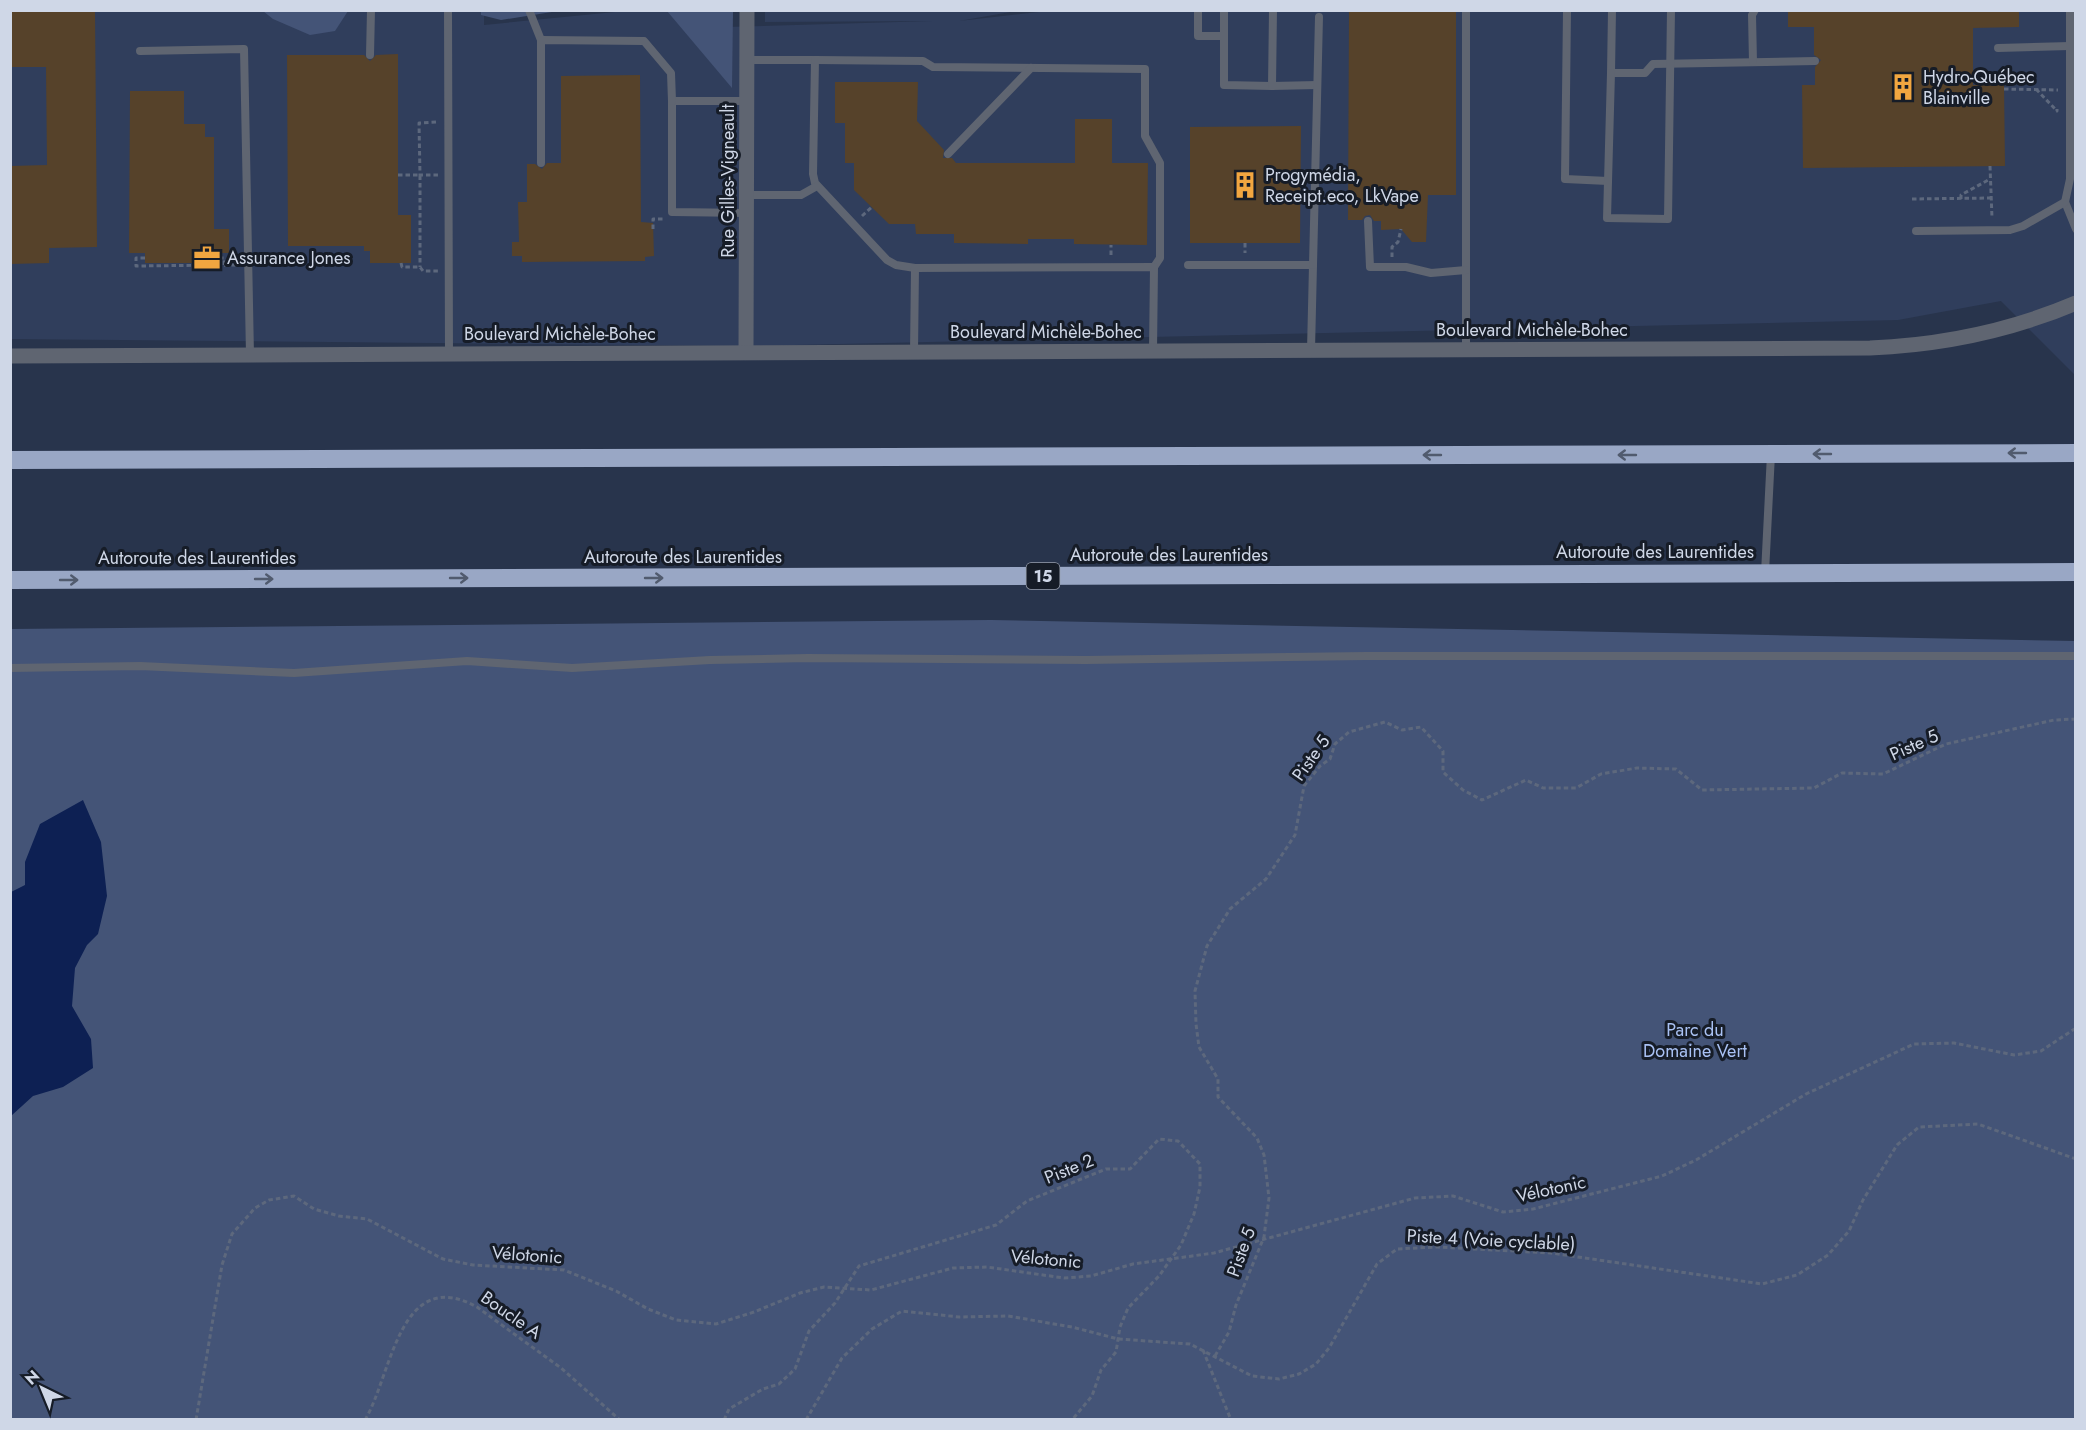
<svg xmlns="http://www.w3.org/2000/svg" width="2086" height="1430" viewBox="0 0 2086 1430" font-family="Jost,sans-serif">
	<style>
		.built { fill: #303e5c }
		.green { fill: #445477 }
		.water { fill: #0d2053 }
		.building { fill: #56422a }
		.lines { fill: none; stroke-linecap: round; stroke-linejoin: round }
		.path { stroke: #5d687d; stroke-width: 3; stroke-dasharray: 4.5 3; stroke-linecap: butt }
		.service { stroke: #5f6571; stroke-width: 8 }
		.minor { stroke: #5f6571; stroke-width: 15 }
		.tertiary { stroke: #5f6571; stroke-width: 15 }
		.motorway { stroke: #99a7c5; stroke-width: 18 }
		.oneway { stroke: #515b6e }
		.labels { text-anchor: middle; stroke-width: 6; stroke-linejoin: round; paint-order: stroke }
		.shield { fill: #161c27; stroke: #989fad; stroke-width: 1.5 }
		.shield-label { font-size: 16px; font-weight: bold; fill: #cfd7e7 }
		.poi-label { font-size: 18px; fill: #cfd7e7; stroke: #161c27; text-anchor: start }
		.street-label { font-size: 18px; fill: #cfd7e7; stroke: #161c27 }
		.park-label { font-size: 18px; fill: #a9c1f3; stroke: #161c27 }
	</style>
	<rect width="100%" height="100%" fill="#28344c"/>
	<polygon class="built" points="484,10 484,25 625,11 690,10 726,27 932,21 765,22 765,10 1016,11 959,21 1048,11 1023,10 2075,11 2075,375 2001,301 1898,320 747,346 11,339 11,11"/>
	<g class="green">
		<polygon points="263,11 348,11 335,31 310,35 273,19"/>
		<polygon points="481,11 558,11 501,20 481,15"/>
		<polygon points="667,11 733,11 732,88"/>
		<polygon points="991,620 2075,641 2075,1419 11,1419 10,629"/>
	</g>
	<polygon class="water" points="83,800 101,842 107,896 98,934 87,945 75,968 72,1006 91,1039 93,1068 63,1087 33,1096 11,1116 11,892 25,885 25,862 40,824"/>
	<g class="building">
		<polygon points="10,10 95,10 97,247 49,248 49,263 10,264 10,166 47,165 46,67 10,67"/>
		<polygon points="1349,10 1456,10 1456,195 1428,195 1426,242 1412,242 1401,229 1381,230 1381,221 1374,221 1370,215 1365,216 1362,220 1348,220"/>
		<polygon points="1788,10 2019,10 2019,27 1973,28 1973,85 2004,84 2005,166 1803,168 1802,85 1815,85 1815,67 1821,60 1814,55 1814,27 1788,27"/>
		<polygon points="398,54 398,215 411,215 411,263 370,263 370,251 364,251 364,246 288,246 287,55 364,55 370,61 376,55"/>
		<polygon points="640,75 641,222 653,223 654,256 645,257 645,261 522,262 522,256 512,256 512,242 519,242 518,202 527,202 527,164 535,164 542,169 547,163 561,163 561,76"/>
		<polygon points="835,82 918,82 917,121 944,150 943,158 952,158 956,163 1075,163 1075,119 1112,119 1112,163 1148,163 1147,245 1074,244 1074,239 1028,239 1028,244 954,243 954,234 916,234 915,224 889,224 854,190 854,163 845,163 845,123 835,123"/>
		<polygon points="130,91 184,91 184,124 205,124 205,137 214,137 214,229 229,229 229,253 215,253 215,263 145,263 145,253 129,253"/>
		<polygon points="1301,126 1300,243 1190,243 1190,127"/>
	</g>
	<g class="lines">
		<g class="path">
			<polyline points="2004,89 2058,90"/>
			<polyline points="2036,89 2057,111 2057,109"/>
			<polyline points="436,122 419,123 420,175 438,175"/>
			<polyline points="1990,166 1992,218"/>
			<polyline points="398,175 420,175 420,267"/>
			<polyline points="1912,199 1991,198"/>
			<polyline points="1961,199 1961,195 1990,179"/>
			<polyline points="862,216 872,207"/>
			<polyline points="653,229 653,219 663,219"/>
			<polyline points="1245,243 1245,253"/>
			<polyline points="1111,255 1111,245"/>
			<polyline points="1392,257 1392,247 1398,242 1401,229"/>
			<polyline points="145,258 136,258 136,266 224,265 224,258 215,258"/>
			<polyline points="401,263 402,267 420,267 423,271 438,271"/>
			<polyline points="224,265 237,265"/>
			<polyline points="1203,1350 1231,1420"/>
			<polyline points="1215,1356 1229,1332 1236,1305 1264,1237 1269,1198 1264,1155 1257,1138 1218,1097 1218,1079 1199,1047 1196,1024 1195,991 1207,946 1230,909 1266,879 1295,835 1304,786 1320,766 1330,759 1335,744 1349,732 1385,722 1402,730 1421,727 1443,751 1443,772 1463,790 1482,800 1526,780 1543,788 1576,788 1601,774 1637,768 1676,769 1702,790 1814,788 1842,773 1883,774 1946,744 2054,720 2076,719"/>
			<polyline points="196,1420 222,1265 232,1234 255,1208 269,1200 294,1196 314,1209 339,1216 367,1219 443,1259 473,1265 564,1270 616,1291 648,1309 676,1320 716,1324 754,1312 800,1293 824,1287 871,1290 953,1268 987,1267 1064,1278 1091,1276 1133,1264 1214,1253 1415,1198 1453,1196 1503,1212 1533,1209 1662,1176 1696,1160 1806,1094 1914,1044 1954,1043 2014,1055 2041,1051 2076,1028"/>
			<path d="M365 1420C392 1375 399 1264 477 1307L561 1368 620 1420"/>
			<polyline points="724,1420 729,1409 763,1389 779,1384 795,1369 809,1331 835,1303 859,1266 996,1225 1027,1201 1106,1169 1130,1169 1159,1139 1178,1141 1200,1164 1200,1187 1194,1214 1181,1245 1159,1276 1128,1308 1120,1327 1116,1352 1101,1370 1092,1396 1072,1420"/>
			<polyline points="806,1420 842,1358 872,1329 902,1311 959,1317 1008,1316 1072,1327 1118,1339 1190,1344 1252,1376 1279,1379 1299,1374 1316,1364 1329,1348 1377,1264 1397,1249 1437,1247 1551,1253 1762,1284 1797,1275 1828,1255 1849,1231 1863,1200 1897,1145 1919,1127 1978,1124 2076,1159"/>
		</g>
		<g class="service">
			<polyline points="448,10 449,354"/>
			<polyline points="529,10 541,40"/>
			<polyline points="1198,10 1198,36 1224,36"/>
			<polyline points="1224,10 1224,85 1272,86"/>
			<polyline points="1273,10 1272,86 1317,85"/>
			<polyline points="1466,10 1466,349"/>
			<polyline points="1567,10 1565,179 1608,181"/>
			<polyline points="1612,10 1611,73 1645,73 1653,64 1815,61"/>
			<polyline points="1998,48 2070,46"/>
			<polyline points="140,51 244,49 250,355"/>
			<polyline points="370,55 371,10"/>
			<polyline points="748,60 815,60 813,174 815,183 887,260 896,265 915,268"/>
			<polyline points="815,60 923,61 933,67 1145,69 1145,136 1160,163 1160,258 1154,267"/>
			<polyline points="1753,62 1752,15 1755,10"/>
			<polyline points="1611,73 1607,218 1668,219 1671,10"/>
			<polyline points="747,101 672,101 672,212 748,213"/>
			<polyline points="948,154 1031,68"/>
			<polyline points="541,163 541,40 644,41 671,73 672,101"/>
			<polyline points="748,195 801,195 817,186"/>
			<polyline points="2065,202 2076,229"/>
			<polyline points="1368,221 1370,267 1406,267 1431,273 1466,270"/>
			<polyline points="1916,231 2010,230 2023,226 2065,202 2070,179 2070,10"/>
			<polyline points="1188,265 1313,265 1311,350"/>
			<polyline points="1313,265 1319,17"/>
			<polyline points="914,352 915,268 1154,267 1153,351"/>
			<polyline points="1765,573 1771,454"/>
			<polyline points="10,668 140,666 294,673 467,661 572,668 710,660 808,658 1086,660 1366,656 2076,656"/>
		</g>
		<polyline class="minor" points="746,352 747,10"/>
		<path class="tertiary" d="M10 356 1870 348C1941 345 2010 331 2076 303"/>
		<g class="motorway">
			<polyline points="10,460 2076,453"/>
			<polyline points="10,580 2076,572"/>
		</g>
	</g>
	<defs><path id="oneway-shaft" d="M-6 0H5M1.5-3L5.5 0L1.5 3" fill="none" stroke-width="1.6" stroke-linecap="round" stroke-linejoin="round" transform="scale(1.5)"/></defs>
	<g class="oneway">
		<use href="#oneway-shaft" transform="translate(2017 453) rotate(180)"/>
		<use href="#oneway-shaft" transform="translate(1822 454) rotate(180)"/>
		<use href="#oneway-shaft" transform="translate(1432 455) rotate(180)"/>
		<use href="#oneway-shaft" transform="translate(1627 455) rotate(180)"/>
		<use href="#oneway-shaft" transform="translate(459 578)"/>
		<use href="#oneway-shaft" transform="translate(654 578)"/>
		<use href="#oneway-shaft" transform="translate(264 579)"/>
		<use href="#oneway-shaft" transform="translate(69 580)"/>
	</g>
	<defs>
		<symbol id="building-bare" viewBox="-9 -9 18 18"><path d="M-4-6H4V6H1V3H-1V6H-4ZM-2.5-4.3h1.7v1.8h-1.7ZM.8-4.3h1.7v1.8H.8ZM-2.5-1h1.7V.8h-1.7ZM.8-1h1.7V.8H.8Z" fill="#f1a640" stroke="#161c27" stroke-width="2.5" paint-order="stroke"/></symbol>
		<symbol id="office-bare" viewBox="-9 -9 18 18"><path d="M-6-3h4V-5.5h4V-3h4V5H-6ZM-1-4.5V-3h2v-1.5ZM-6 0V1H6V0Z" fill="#f1a640" stroke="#161c27" stroke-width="2.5" paint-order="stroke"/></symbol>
	</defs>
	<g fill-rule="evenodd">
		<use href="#building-bare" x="1884" y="68" width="38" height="38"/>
		<use href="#building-bare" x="1226" y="166" width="38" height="38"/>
		<use href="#office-bare" x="188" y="239" width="38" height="38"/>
	</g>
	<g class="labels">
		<rect class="shield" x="1026.5" y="563" width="33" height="26" rx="4.5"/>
		<g class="shield-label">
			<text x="1043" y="582">15</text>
		</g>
		<g class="poi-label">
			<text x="1923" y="83">Hydro-Québec<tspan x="1923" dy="21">Blainville</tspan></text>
			<text x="1265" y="181">Progymédia,<tspan x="1265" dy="21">Receipt.eco, LkVape</tspan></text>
			<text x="227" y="264">Assurance Jones</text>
		</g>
		<g class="street-label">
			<text transform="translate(728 181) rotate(-90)" y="6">Rue Gilles-Vigneault</text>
			<text x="1532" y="336">Boulevard Michèle-Bohec</text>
			<text x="1046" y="338">Boulevard Michèle-Bohec</text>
			<text x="560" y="340">Boulevard Michèle-Bohec</text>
			<text x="1655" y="558">Autoroute des Laurentides</text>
			<text x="1169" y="561">Autoroute des Laurentides</text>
			<text x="683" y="563">Autoroute des Laurentides</text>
			<text x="197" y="564">Autoroute des Laurentides</text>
			<text transform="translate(1914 745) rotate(-24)" y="6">Piste 5</text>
			<text transform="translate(1311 758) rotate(-55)" y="6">Piste 5</text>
			<text transform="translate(1069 1169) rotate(-22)" y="6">Piste 2</text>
			<text transform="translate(1551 1189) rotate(-12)" y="6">Vélotonic</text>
			<text transform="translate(1491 1240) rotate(3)" y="6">Piste 4 (Voie cyclable)</text>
			<text transform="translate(1241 1252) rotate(-70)" y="6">Piste 5</text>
			<text transform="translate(527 1255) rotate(4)" y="6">Vélotonic</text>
			<text transform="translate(1046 1259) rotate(5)" y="6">Vélotonic</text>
			<text transform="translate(511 1315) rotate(35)" y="6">Boucle A</text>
		</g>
		<g class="park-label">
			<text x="1695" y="1036">Parc du<tspan x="1695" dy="21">Domaine Vert</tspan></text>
		</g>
	</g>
	<rect width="2086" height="1430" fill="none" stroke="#cfd7e7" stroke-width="24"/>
	<g transform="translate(42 1388) rotate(317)" stroke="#161c27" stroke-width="4.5" paint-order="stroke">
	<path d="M0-4.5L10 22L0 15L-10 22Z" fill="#cfd7e7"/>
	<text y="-9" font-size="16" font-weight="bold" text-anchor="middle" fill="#cfd7e7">N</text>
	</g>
</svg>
